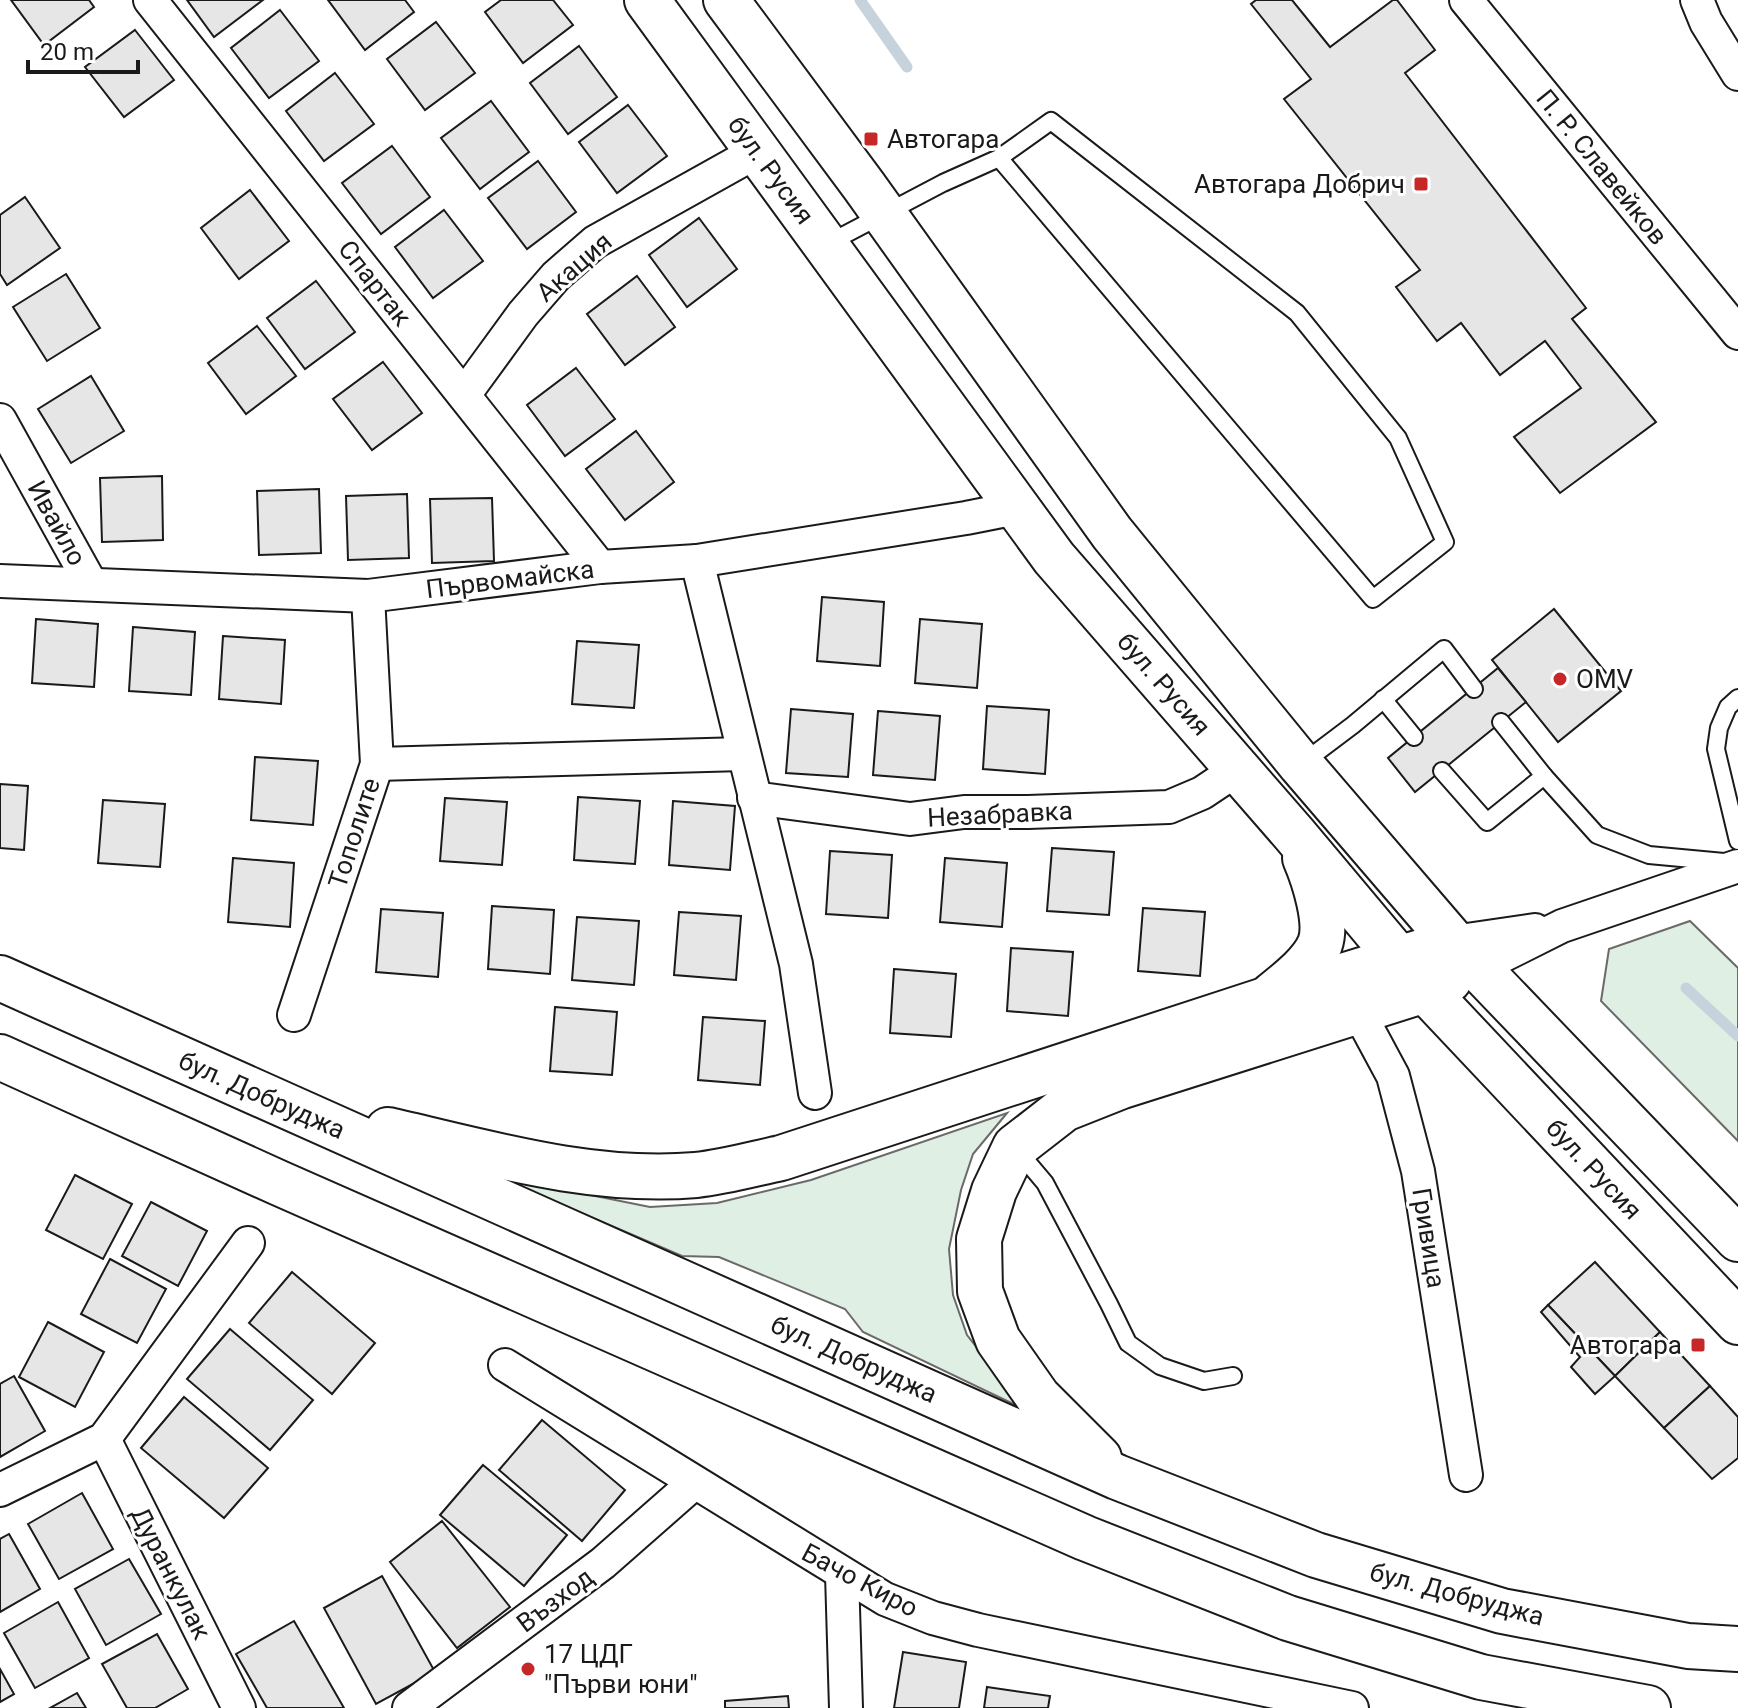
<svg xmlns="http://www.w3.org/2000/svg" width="1738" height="1708" viewBox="0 0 1738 1708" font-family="Roboto,sans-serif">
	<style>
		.green { fill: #e0efe3; stroke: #6a6a6a; stroke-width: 2 }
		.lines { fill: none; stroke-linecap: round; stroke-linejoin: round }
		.stream { stroke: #c6d2dc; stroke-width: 11 }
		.building { fill: #e6e6e6; stroke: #1a1a1a; stroke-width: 2 }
		.lane-casing { stroke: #1a1a1a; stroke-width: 20 }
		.street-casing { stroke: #1a1a1a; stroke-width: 36 }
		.secondary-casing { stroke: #1a1a1a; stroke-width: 48 }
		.lane { stroke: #fff; stroke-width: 16 }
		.street { stroke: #fff; stroke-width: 32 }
		.secondary { stroke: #fff; stroke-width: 44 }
		.poi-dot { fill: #c62828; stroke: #fff; stroke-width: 3 }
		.labels { text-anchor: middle; stroke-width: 6; stroke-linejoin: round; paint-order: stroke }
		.poi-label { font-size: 26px; fill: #1a1a1a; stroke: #fff; text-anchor: start }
		.street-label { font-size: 26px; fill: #1a1a1a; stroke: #fff }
	</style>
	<rect width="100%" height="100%" fill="#fff"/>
	<g class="green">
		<polygon points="1690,921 1738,968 1738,1141 1601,1001 1609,949"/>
		<polygon points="1007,1113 973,1154 961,1190 949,1249 953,1295 967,1335 1026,1410 863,1332 845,1309 719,1257 682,1256 495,1176 650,1207 717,1203 811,1180"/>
	</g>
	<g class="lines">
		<g class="stream">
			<polyline points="860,0 907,67"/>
			<polyline points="1686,988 1738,1036"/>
		</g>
	</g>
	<g class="building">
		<polygon points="11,0 89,0 94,7 44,45"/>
		<polygon points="187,0 263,0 214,37"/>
		<polygon points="328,0 405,0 414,12 365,50"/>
		<polygon points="501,0 553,0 573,25 523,63 485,12"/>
		<polygon points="1256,0 1292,0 1330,47 1393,0 1397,0 1435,50 1405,73 1586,308 1572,319 1656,422 1560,493 1514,437 1581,388 1545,341 1500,375 1461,323 1437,341 1396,287 1420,270 1284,99 1311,79 1251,4"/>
		<polygon points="280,10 319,61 269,98 231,48"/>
		<polygon points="436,22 475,73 425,110 387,59"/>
		<polygon points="135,30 174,80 124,117 85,67"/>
		<polygon points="579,46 617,97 568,134 530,83"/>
		<polygon points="335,73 374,124 324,161 286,111"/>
		<polygon points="491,101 529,152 480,189 441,138"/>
		<polygon points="628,105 667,156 617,193 579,142"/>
		<polygon points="392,146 430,197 381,234 342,183"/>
		<polygon points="538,161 576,212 527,249 488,198"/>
		<polygon points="250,190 289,241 239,279 201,228"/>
		<polygon points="25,197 60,248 7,285 0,274 0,215"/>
		<polygon points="444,210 483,261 433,298 395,247"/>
		<polygon points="699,218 737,269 687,307 649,255"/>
		<polygon points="66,274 100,328 47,361 13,307"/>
		<polygon points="637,276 675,327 625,365 587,314"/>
		<polygon points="316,281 355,332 305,369 267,318"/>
		<polygon points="257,326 296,376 246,414 208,363"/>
		<polygon points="383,362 422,413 372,450 333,399"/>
		<polygon points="576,368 615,419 565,456 527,405"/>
		<polygon points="91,376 124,431 71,463 38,409"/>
		<polygon points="636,431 674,482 625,520 586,469"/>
		<polygon points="162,476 163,540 102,542 100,478"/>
		<polygon points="319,489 321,553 259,555 257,491"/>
		<polygon points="407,494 409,558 348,560 346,496"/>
		<polygon points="492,498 494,561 432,563 430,499"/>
		<polygon points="822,597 884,602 880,666 817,661"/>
		<polygon points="1554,609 1621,691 1558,742 1492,660"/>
		<polygon points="36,619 98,624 94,687 32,683"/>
		<polygon points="920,619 982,624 977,688 915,683"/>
		<polygon points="133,627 195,632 191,695 129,691"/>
		<polygon points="223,636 285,640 281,704 219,699"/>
		<polygon points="577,641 639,645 634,708 572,704"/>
		<polygon points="1498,668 1526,702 1415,792 1388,758"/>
		<polygon points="987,706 1049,710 1045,774 983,769"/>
		<polygon points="791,709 853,714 848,777 786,773"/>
		<polygon points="878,711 940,716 935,780 873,775"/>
		<polygon points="255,757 318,761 313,825 251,820"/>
		<polygon points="0,784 28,786 24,850 0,848"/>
		<polygon points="578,797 640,801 635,864 574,860"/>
		<polygon points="445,798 507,802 502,865 440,861"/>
		<polygon points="103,800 165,804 160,867 98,863"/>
		<polygon points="673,801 735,806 730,870 669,865"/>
		<polygon points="1052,848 1114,852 1109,915 1047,911"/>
		<polygon points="830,851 892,855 888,918 826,914"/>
		<polygon points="233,858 294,863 290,927 228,922"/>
		<polygon points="945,858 1007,863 1002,927 940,922"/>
		<polygon points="492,906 554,910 550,974 488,969"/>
		<polygon points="1143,908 1205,912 1200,976 1138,971"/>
		<polygon points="381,909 443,913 438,977 376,972"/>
		<polygon points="679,912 741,916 736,980 674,975"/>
		<polygon points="577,917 639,921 634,985 572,980"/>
		<polygon points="1011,948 1073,952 1068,1016 1007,1011"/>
		<polygon points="894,969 956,974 951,1037 890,1033"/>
		<polygon points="555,1007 617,1012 612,1075 550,1071"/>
		<polygon points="703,1017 765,1021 760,1085 698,1080"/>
		<polygon points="75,1175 132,1204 103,1259 46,1230"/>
		<polygon points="151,1202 207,1231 178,1286 122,1256"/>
		<polygon points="110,1259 166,1289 137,1343 81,1314"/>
		<polygon points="1595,1262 1660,1332 1615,1376 1548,1305"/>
		<polygon points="292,1272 375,1343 332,1394 249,1323"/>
		<polygon points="1548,1305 1615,1376 1595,1394 1571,1367 1580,1357 1541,1312"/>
		<polygon points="48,1322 104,1352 75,1407 19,1377"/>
		<polygon points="230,1329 313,1400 270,1450 187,1379"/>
		<polygon points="1660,1332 1710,1386 1664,1428 1615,1376"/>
		<polygon points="14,1376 45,1431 0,1457 0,1384"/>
		<polygon points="1710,1386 1738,1417 1738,1458 1712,1479 1664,1428"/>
		<polygon points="184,1397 268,1468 224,1518 141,1448"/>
		<polygon points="542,1420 625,1490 582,1541 499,1470"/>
		<polygon points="483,1465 567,1535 524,1586 440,1515"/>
		<polygon points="82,1493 113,1549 59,1579 28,1524"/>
		<polygon points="442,1521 510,1607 457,1648 390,1562"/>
		<polygon points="9,1534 40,1589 0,1612 0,1539"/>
		<polygon points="129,1559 161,1614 106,1645 75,1589"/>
		<polygon points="382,1576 435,1672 376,1704 324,1608"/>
		<polygon points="58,1602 89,1658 35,1688 4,1633"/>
		<polygon points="294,1621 344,1708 267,1708 236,1654"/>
		<polygon points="157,1634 188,1689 155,1708 127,1708 102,1664"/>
		<polygon points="903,1652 966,1662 959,1708 894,1708"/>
		<polygon points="0,1669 14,1694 0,1702"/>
		<polygon points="987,1687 1050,1696 1048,1708 984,1708"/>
		<polygon points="77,1693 86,1708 50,1708"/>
		<polygon points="788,1696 789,1708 725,1708 725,1701"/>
	</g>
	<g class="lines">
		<defs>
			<g id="lane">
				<polyline points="827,244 943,183 999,158 1051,121 1297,313 1398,438 1445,542 1373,599 999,158"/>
				<polyline points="1738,698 1728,707 1719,728 1716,749 1738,841"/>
				<polyline points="1383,699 1414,737"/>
				<polyline points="1501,722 1544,776 1597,835 1649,855 1724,862"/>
				<polyline points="1304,762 1353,725 1444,649 1474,689"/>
				<polyline points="1442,771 1487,822 1544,776"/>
				<polyline points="1018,1151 1045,1183 1109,1304 1128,1343 1160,1366 1204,1381 1233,1376"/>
			</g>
			<g id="street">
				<polyline points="150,0 600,567"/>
				<polyline points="1466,0 1738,333"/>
				<polyline points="1697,0 1706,22 1738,74"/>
				<polyline points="464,395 523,314 556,276 595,242 758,151"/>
				<polyline points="0,420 91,584"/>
				<polyline points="697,561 796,964 815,1093"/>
				<polyline points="0,581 368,596 600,567 697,561 966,518 1017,508"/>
				<polyline points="377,764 743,754"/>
				<polyline points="754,798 910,819 964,812 1028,812 1169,807 1202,793 1238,769"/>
				<polyline points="1453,942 1535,930"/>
				<polyline points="1478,968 1562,926 1738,866"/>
				<polyline points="1358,1011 1393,1076 1418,1171 1466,1475"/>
				<polyline points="294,1015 377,764 368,596"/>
				<polyline points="505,1365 885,1599 933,1618 978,1630 1352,1708"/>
				<polyline points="104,1439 239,1708"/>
				<polyline points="0,1490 104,1439 248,1243"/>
				<polyline points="842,1574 846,1708"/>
				<polyline points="409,1708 603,1563 694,1483"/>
			</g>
			<g id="secondary">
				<polyline points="647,0 1054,558 1295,835 1425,990 1738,1322"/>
				<polyline points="726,0 864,186 1112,533 1301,765 1453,942 1738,1239"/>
				<polyline points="0,978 1117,1477 1316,1555 1502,1611 1688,1646 1738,1649"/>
				<path d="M1272 995C1288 982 1312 964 1320 944 1328 922 1314 879 1305 858"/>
				<polyline points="0,1057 279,1183 1085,1538 1288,1618 1481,1677 1648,1708"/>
				<path d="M388 1130C488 1153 592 1184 696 1175 724 1172 753 1164 781 1158L1268 999 1424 951"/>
				<polyline points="1099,1458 1038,1397 998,1340 980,1291 979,1239 994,1191 1015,1147 1064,1109 1122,1086 1425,990 1449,980"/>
			</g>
		</defs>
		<use href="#lane" class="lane-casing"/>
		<use href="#street" class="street-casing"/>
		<use href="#secondary" class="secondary-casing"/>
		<use href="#lane" class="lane"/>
		<use href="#street" class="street"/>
		<use href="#secondary" class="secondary"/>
	</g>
	<g class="poi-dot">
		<rect x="863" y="131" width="16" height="16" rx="4"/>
		<rect x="1413" y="176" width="16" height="16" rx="4"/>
		<circle cx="1560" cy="679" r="8"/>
		<rect x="1690" y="1337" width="16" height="16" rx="4"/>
		<circle cx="528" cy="1669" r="8"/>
	</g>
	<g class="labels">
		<g class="poi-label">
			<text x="887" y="148">Автогара</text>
			<text x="1405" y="193" text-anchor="end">Автогара Добрич</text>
			<text x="1576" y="688">OMV</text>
			<text x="1682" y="1354" text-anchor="end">Aвтогара</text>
			<text x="544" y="1663">17 ЦДГ<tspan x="544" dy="30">"Първи юни"</tspan></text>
		</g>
		<g class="street-label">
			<text transform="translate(1602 167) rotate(51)" y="9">П. Р. Славейков</text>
			<text transform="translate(771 170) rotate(54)" y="9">бул. Русия</text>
			<text transform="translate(574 267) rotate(-41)" y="9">Акация</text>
			<text transform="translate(375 283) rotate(52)" y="9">Спартак</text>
			<text transform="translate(57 523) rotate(61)" y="9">Ивайло</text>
			<text transform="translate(510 579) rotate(-7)" y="9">Първомайска</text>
			<text transform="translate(1164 684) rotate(49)" y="9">бул. Русия</text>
			<text transform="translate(1000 814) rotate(-3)" y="9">Незабравка</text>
			<text transform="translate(354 833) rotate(-72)" y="9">Тополите</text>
			<text transform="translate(262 1095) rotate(24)" y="9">бул. Добруджа</text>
			<text transform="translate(1594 1169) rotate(47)" y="9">бул. Русия</text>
			<text transform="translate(1429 1238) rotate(81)" y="9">Гривица</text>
			<text transform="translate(854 1359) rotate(24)" y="9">бул. Добруджа</text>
			<text transform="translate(171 1573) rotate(63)" y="9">Дуранкулак</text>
			<text transform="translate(860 1580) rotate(28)" y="9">Бачо Киро</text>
			<text transform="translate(1457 1594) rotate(15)" y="9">бул. Добруджа</text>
			<text transform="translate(555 1600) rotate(-37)" y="9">Възход</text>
		</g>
	</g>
	<path d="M28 60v12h110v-12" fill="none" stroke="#1a1a1a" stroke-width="4"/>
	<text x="40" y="60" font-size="24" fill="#1a1a1a" stroke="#ffffff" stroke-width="6" paint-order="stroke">20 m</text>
</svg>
